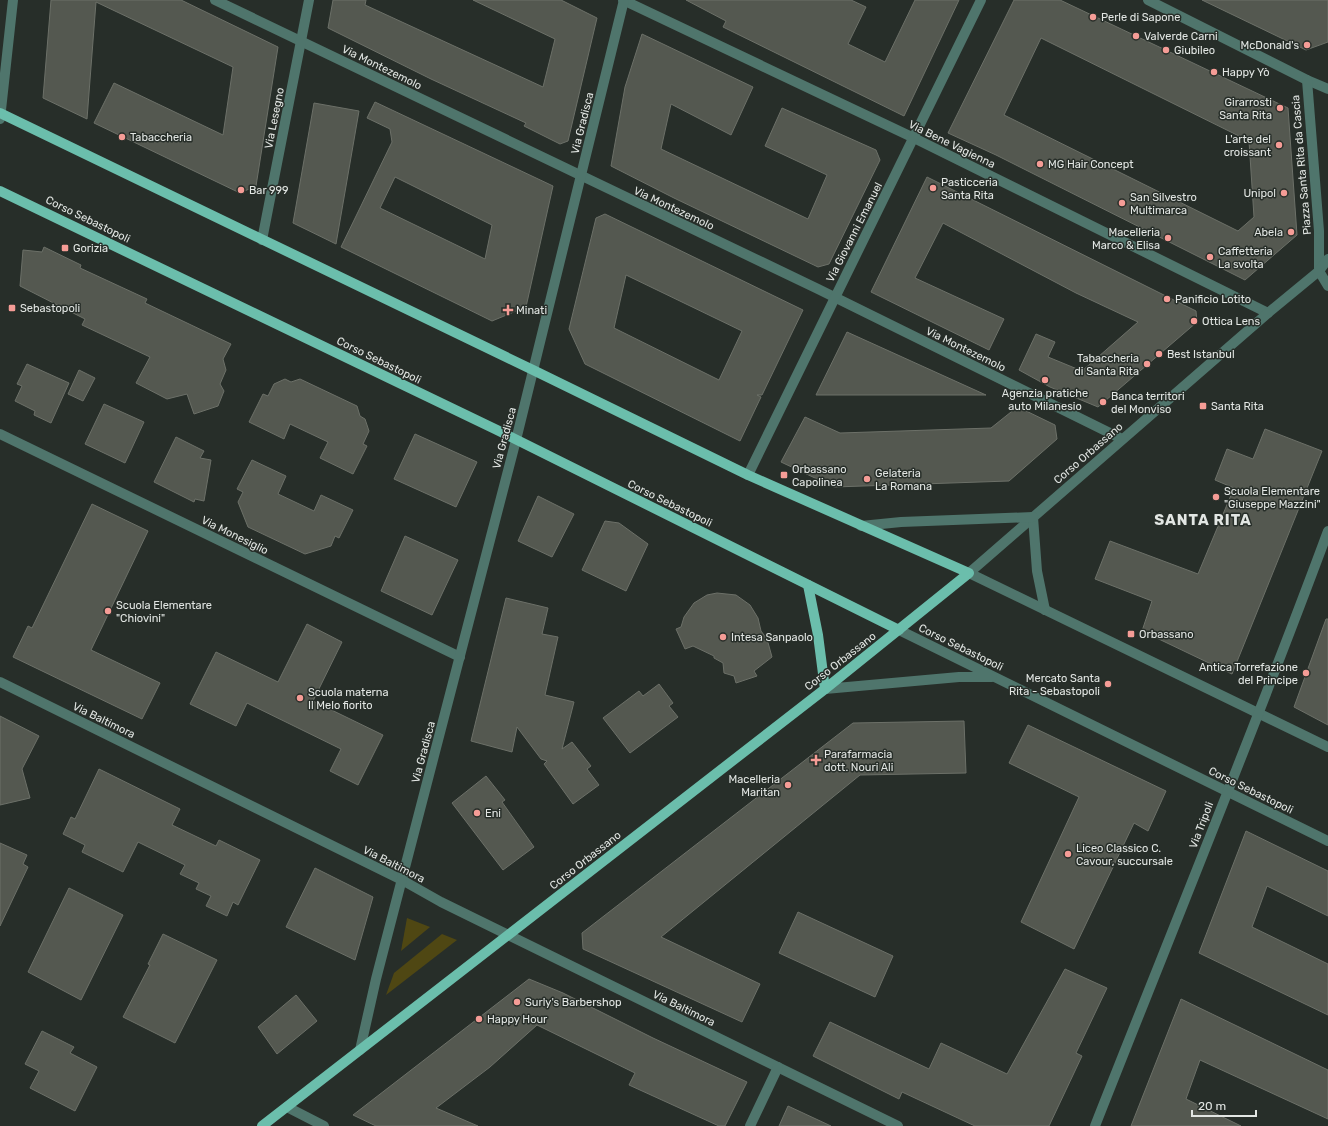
<svg xmlns="http://www.w3.org/2000/svg" width="1328" height="1126" viewBox="0 0 1328 1126" font-family="Rubik,sans-serif">
	<style>
		.green { fill: #4f4713 }
		.building { fill: #545850; stroke: #6c7068; fill-rule: evenodd }
		.lines { fill: none; stroke-linecap: round; stroke-linejoin: round }
		.minor { stroke: #4f756c; stroke-width: 10 }
		.major { stroke: #6bbeac; stroke-width: 10 }
		.poi-dot { fill: #f59c96; stroke: #272e29; stroke-width: 1.5 }
		.labels { text-anchor: middle; stroke-width: 3; stroke-linejoin: round; paint-order: stroke }
		.poi-label { font-size: 11px; fill: #e2e6e3; stroke: #272e29; text-anchor: start }
		.street-label { font-size: 11px; fill: #e2e6e3; stroke: #272e29 }
		.district-label { font-size: 15px; font-weight: bold; letter-spacing: 1px; fill: #e2e6e3; stroke: #272e29 }
	</style>
	<rect width="100%" height="100%" fill="#272e29"/>
	<g class="green">
		<polygon points="407,918 430,927 401,951"/>
		<polygon points="442,934 457,940 386,995 394,973"/>
	</g>
	<g class="building">
		<polygon points="51,0 181,0 278,47 256,186 240,193 94,123 114,83 223,135 233,67 96,2 87,119 43,98"/>
		<polygon points="333,0 366,0 365,5 543,87 555,39 473,0 561,0 597,18 568,141 560,144 524,126 526,123 431,79 328,28"/>
		<polygon points="686,0 851,0 866,7 848,44 885,62 915,0 959,0 904,116 723,27 726,21"/>
		<path d="M1014 0H1060L1288 108 1297 235 1245 280 996 155 948 133ZM1041 38 1249 141 1254 217 1238 231 1004 115Z"/>
		<polygon points="1202,0 1328,0 1328,42 1306,50"/>
		<polygon points="642,34 753,87 731,135 671,104 661,149 808,219 827,175 765,146 782,108 876,150 880,160 829,264 818,267 674,198 611,166 625,87"/>
		<path d="M375 102 553 186 526 307 492 321 341 247 392 142 390 129 367 118ZM395 177 492 225 485 259 380 208Z"/>
		<polygon points="314,103 359,111 336,244 293,223"/>
		<polygon points="927,177 1196,311 1197,322 1098,407 1050,387 1019,370 1036,334 1055,342 1048,357 1082,371 1138,322 1076,293 943,223 915,278 1004,319 989,350 871,292"/>
		<path d="M605 214 803 310 762 395H757L761 397 740 441 585 364 569 329 596 218ZM626 275 742 331 719 380 614 328Z"/>
		<polygon points="44,247 81,265 80,268 147,299 145,303 231,344 223,359 226,370 220,384 224,391 218,406 194,414 187,394 167,399 136,383 150,357 82,325 85,319 20,286 23,250 42,252"/>
		<polygon points="847,332 986,395 816,395"/>
		<polygon points="27,364 69,383 51,423 34,415 35,411 15,401 22,386 17,384"/>
		<polygon points="79,370 95,378 83,401 68,394"/>
		<polygon points="285,379 291,382 300,379 357,406 360,416 365,419 369,431 363,444 367,446 353,474 320,458 328,442 290,424 284,439 249,422 263,394 268,396 274,384"/>
		<polygon points="104,404 144,422 125,463 85,444"/>
		<polygon points="1016,408 1020,408 1055,425 1057,439 1009,481 834,487 781,462 805,417 840,433 991,428"/>
		<polygon points="1265,429 1322,451 1232,674 1142,631 1152,601 1095,579 1110,541 1198,574 1234,488 1215,480 1227,449 1253,459"/>
		<polygon points="415,434 477,462 456,507 394,479"/>
		<polygon points="176,437 204,451 200,458 211,460 204,501 195,499 194,502 154,482"/>
		<polygon points="252,460 286,476 278,494 314,511 321,495 353,510 339,538 335,536 331,546 305,554 248,527 238,502 243,492 237,489"/>
		<polygon points="538,496 574,514 552,557 518,541"/>
		<polygon points="92,504 148,531 91,650 160,683 142,719 13,657 28,626 32,628"/>
		<polygon points="605,521 619,523 648,544 626,591 582,570"/>
		<polygon points="405,536 458,560 432,615 381,591"/>
		<polygon points="717,593 736,595 750,605 758,618 761,631 767,639 772,657 754,671 757,676 736,683 734,676 724,673 723,663 714,658 714,656 693,646 685,649 676,629 681,627 684,617 694,603 707,595"/>
		<polygon points="506,598 548,608 542,634 558,637 545,695 574,702 562,749 572,742 591,766 587,769 599,785 573,804 544,764 547,761 541,759 517,727 512,752 471,741"/>
		<polygon points="1326,619 1328,619 1328,725 1294,707"/>
		<polygon points="307,624 342,642 313,701 383,735 358,785 330,771 341,749 247,703 236,726 190,704 216,652 278,682"/>
		<polygon points="659,684 673,703 669,706 678,717 630,753 603,718 639,691 643,696"/>
		<polygon points="0,716 39,736 22,769 30,798 0,805"/>
		<polygon points="964,721 966,773 860,775 661,937 760,984 742,1022 583,949 582,933 853,723"/>
		<polygon points="1028,725 1166,791 1148,831 1134,823 1074,949 1021,922 1079,797 1009,763"/>
		<polygon points="99,769 180,809 172,825 216,846 219,840 260,860 238,905 233,902 227,916 206,906 211,896 196,889 199,883 180,874 185,865 138,842 123,872 82,852 85,845 63,834 71,817 75,819"/>
		<polygon points="486,776 505,800 502,802 534,847 503,870 452,803"/>
		<polygon points="1246,831 1328,871 1328,916 1267,886 1252,927 1328,964 1328,1015 1199,953"/>
		<polygon points="0,843 27,855 23,864 28,867 0,926"/>
		<polygon points="315,868 373,897 355,960 286,927"/>
		<polygon points="69,888 123,915 81,1000 28,972"/>
		<polygon points="798,912 893,956 875,997 779,953"/>
		<polygon points="163,934 217,960 175,1043 123,1017 150,965 148,964"/>
		<polygon points="1065,969 1107,988 1076,1053 1082,1056 1049,1126 975,1126 902,1092 899,1099 813,1056 830,1022 929,1069 941,1043 1007,1074"/>
		<polygon points="529,979 563,993 653,1038 747,1082 725,1126 719,1126 629,1085 635,1073 537,1025 490,1067 436,1108 478,1126 376,1126 353,1115"/>
		<polygon points="296,995 317,1021 277,1054 258,1027"/>
		<polygon points="1181,999 1328,1070 1328,1119 1200,1060 1186,1099 1241,1126 1131,1126"/>
		<polygon points="42,1031 74,1047 70,1053 97,1067 75,1111 30,1088 39,1071 25,1064"/>
		<polygon points="788,1106 831,1126 779,1126"/>
	</g>
	<g class="lines">
		<g class="minor">
			<polyline points="215,0 818,289 1122,439"/>
			<polyline points="623,0 914,138 1268,313"/>
			<polyline points="1148,0 1307,80 1328,89"/>
			<polyline points="1307,80 1319,231 1319,271 1328,286"/>
			<polyline points="0,119 13,0"/>
			<polyline points="262,240 309,0"/>
			<polyline points="1328,259 1319,271 1268,313 969,573 1328,747"/>
			<polyline points="0,434 460,657"/>
			<polyline points="748,475 981,0"/>
			<polyline points="1033,517 1037,571 1045,610"/>
			<polyline points="861,526 901,522 1033,517"/>
			<polyline points="899,630 1328,841"/>
			<polyline points="0,682 402,880 441,902 898,1126"/>
			<polyline points="825,689 959,677 992,677"/>
			<polyline points="360,1050 376,979 516,440 624,0"/>
			<polyline points="287,1107 324,1126"/>
			<polyline points="750,1126 778,1067"/>
			<path d="M1095 1126C1173 928 1254 731 1328 531"/>
		</g>
		<g class="major">
			<polyline points="0,113 533,370 748,475 969,573 825,689 262,1126"/>
			<polyline points="0,191 497,430 899,630"/>
			<polyline points="808,585 818,635 825,689"/>
		</g>
	</g>
	<g class="poi-dot">
		<circle cx="1093" cy="17" r="4"/>
		<circle cx="1136" cy="36" r="4"/>
		<circle cx="1307" cy="45" r="4"/>
		<circle cx="1166" cy="50" r="4"/>
		<circle cx="1214" cy="72" r="4"/>
		<circle cx="1280" cy="108" r="4"/>
		<circle cx="122" cy="137" r="4"/>
		<circle cx="1279" cy="145" r="4"/>
		<circle cx="1040" cy="164" r="4"/>
		<circle cx="933" cy="188" r="4"/>
		<circle cx="241" cy="190" r="4"/>
		<circle cx="1284" cy="193" r="4"/>
		<circle cx="1122" cy="203" r="4"/>
		<circle cx="1291" cy="232" r="4"/>
		<circle cx="1168" cy="238" r="4"/>
		<rect x="61" y="244" width="8" height="8" rx="2"/>
		<circle cx="1210" cy="257" r="4"/>
		<circle cx="1167" cy="299" r="4"/>
		<rect x="8" y="304" width="8" height="8" rx="2"/>
		<path d="M506 304h4v4h4v4h-4v4h-4v-4h-4v-4h4z"/>
		<circle cx="1194" cy="321" r="4"/>
		<circle cx="1159" cy="354" r="4"/>
		<circle cx="1147" cy="364" r="4"/>
		<circle cx="1045" cy="380" r="4"/>
		<circle cx="1103" cy="402" r="4"/>
		<rect x="1199" y="402" width="8" height="8" rx="2"/>
		<rect x="780" y="471" width="8" height="8" rx="2"/>
		<circle cx="867" cy="479" r="4"/>
		<circle cx="1216" cy="497" r="4"/>
		<circle cx="108" cy="611" r="4"/>
		<rect x="1127" y="630" width="8" height="8" rx="2"/>
		<circle cx="723" cy="637" r="4"/>
		<circle cx="1306" cy="673" r="4"/>
		<circle cx="1108" cy="684" r="4"/>
		<circle cx="300" cy="698" r="4"/>
		<path d="M814 754h4v4h4v4h-4v4h-4v-4h-4v-4h4z"/>
		<circle cx="788" cy="785" r="4"/>
		<circle cx="477" cy="813" r="4"/>
		<circle cx="1068" cy="854" r="4"/>
		<circle cx="517" cy="1002" r="4"/>
		<circle cx="479" cy="1019" r="4"/>
	</g>
	<g class="labels">
		<g class="poi-label">
			<text x="1101" y="21">Perle di Sapone</text>
			<text x="1144" y="40">Valverde Carni</text>
			<text x="1299" y="49" text-anchor="end">McDonald's</text>
			<text x="1174" y="54">Giubileo</text>
			<text x="1222" y="76">Happy Yò</text>
			<text x="1272" y="106" text-anchor="end">Girarrosti<tspan x="1272" dy="13">Santa Rita</tspan></text>
			<text x="130" y="141">Tabaccheria</text>
			<text x="1271" y="143" text-anchor="end">L'arte del<tspan x="1271" dy="13">croissant</tspan></text>
			<text x="1048" y="168">MG Hair Concept</text>
			<text x="941" y="186">Pasticceria<tspan x="941" dy="13">Santa Rita</tspan></text>
			<text x="249" y="194">Bar 999</text>
			<text x="1276" y="197" text-anchor="end">Unipol</text>
			<text x="1130" y="201">San Silvestro<tspan x="1130" dy="13">Multimarca</tspan></text>
			<text x="1160" y="236" text-anchor="end">Macelleria<tspan x="1160" dy="13">Marco &amp; Elisa</tspan></text>
			<text x="1283" y="236" text-anchor="end">Abela</text>
			<text x="73" y="252">Gorizia</text>
			<text x="1218" y="255">Caffetteria<tspan x="1218" dy="13">La svolta</tspan></text>
			<text x="1175" y="303">Panificio Lotito</text>
			<text x="20" y="312">Sebastopoli</text>
			<text x="516" y="314">Minati</text>
			<text x="1202" y="325">Ottica Lens</text>
			<text x="1167" y="358">Best Istanbul</text>
			<text x="1139" y="362" text-anchor="end">Tabaccheria<tspan x="1139" dy="13">di Santa Rita</tspan></text>
			<text x="1045" y="397" text-anchor="middle">Agenzia pratiche<tspan x="1045" dy="13">auto Milanesio</tspan></text>
			<text x="1111" y="400">Banca territori<tspan x="1111" dy="13">del Monviso</tspan></text>
			<text x="1211" y="410">Santa Rita</text>
			<text x="792" y="473">Orbassano<tspan x="792" dy="13">Capolinea</tspan></text>
			<text x="875" y="477">Gelateria<tspan x="875" dy="13">La Romana</tspan></text>
			<text x="1224" y="495">Scuola Elementare<tspan x="1224" dy="13">"Giuseppe Mazzini"</tspan></text>
			<text x="116" y="609">Scuola Elementare<tspan x="116" dy="13">"Chiovini"</tspan></text>
			<text x="1139" y="638">Orbassano</text>
			<text x="731" y="641">Intesa Sanpaolo</text>
			<text x="1298" y="671" text-anchor="end">Antica Torrefazione<tspan x="1298" dy="13">del Principe</tspan></text>
			<text x="1100" y="682" text-anchor="end">Mercato Santa<tspan x="1100" dy="13">Rita - Sebastopoli</tspan></text>
			<text x="308" y="696">Scuola materna<tspan x="308" dy="13">Il Melo fiorito</tspan></text>
			<text x="824" y="758">Parafarmacia<tspan x="824" dy="13">dott. Nouri Ali</tspan></text>
			<text x="780" y="783" text-anchor="end">Macelleria<tspan x="780" dy="13">Maritan</tspan></text>
			<text x="485" y="817">Eni</text>
			<text x="1076" y="852">Liceo Classico C.<tspan x="1076" dy="13">Cavour, succursale</tspan></text>
			<text x="525" y="1006">Surly's Barbershop</text>
			<text x="487" y="1023">Happy Hour</text>
		</g>
		<g class="street-label">
			<text transform="translate(382 67) rotate(26)" y="4">Via Montezemolo</text>
			<text transform="translate(274 118) rotate(-79)" y="4">Via Lesegno</text>
			<text transform="translate(582 123) rotate(-76)" y="4">Via Gradisca</text>
			<text transform="translate(952 144) rotate(26)" y="4">Via Bene Vagienna</text>
			<text transform="translate(1301 165) rotate(-95)" y="4">Piazza Santa Rita da Cascia</text>
			<text transform="translate(674 208) rotate(25)" y="4">Via Montezemolo</text>
			<text transform="translate(88 219) rotate(26)" y="4">Corso Sebastopoli</text>
			<text transform="translate(854 232) rotate(-63)" y="4">Via Giovanni Emanuel</text>
			<text transform="translate(966 349) rotate(26)" y="4">Via Montezemolo</text>
			<text transform="translate(379 360) rotate(26)" y="4">Corso Sebastopoli</text>
			<text transform="translate(504 438) rotate(-75)" y="4">Via Gradisca</text>
			<text transform="translate(1088 453) rotate(-41)" y="4">Corso Orbassano</text>
			<text transform="translate(670 503) rotate(26)" y="4">Corso Sebastopoli</text>
			<text transform="translate(235 535) rotate(26)" y="4">Via Monesiglio</text>
			<text transform="translate(961 647) rotate(26)" y="4">Corso Sebastopoli</text>
			<text transform="translate(840 661) rotate(-38)" y="4">Corso Orbassano</text>
			<text transform="translate(104 720) rotate(26)" y="4">Via Baltimora</text>
			<text transform="translate(423 752) rotate(-75)" y="4">Via Gradisca</text>
			<text transform="translate(1251 790) rotate(26)" y="4">Corso Sebastopoli</text>
			<text transform="translate(1201 825) rotate(-69)" y="4">Via Tripoli</text>
			<text transform="translate(585 860) rotate(-38)" y="4">Corso Orbassano</text>
			<text transform="translate(394 864) rotate(27)" y="4">Via Baltimora</text>
			<text transform="translate(684 1008) rotate(26)" y="4">Via Baltimora</text>
		</g>
		<g class="district-label">
			<text x="1203" y="525">SANTA RITA</text>
		</g>
	</g>
	<path d="M1192 1110v6h64v-6" fill="none" stroke="#e2e6e3" stroke-width="2"/>
	<text x="1198" y="1110" font-size="12" fill="#e2e6e3" stroke="#272e29" stroke-width="3" paint-order="stroke">20 m</text>
</svg>
